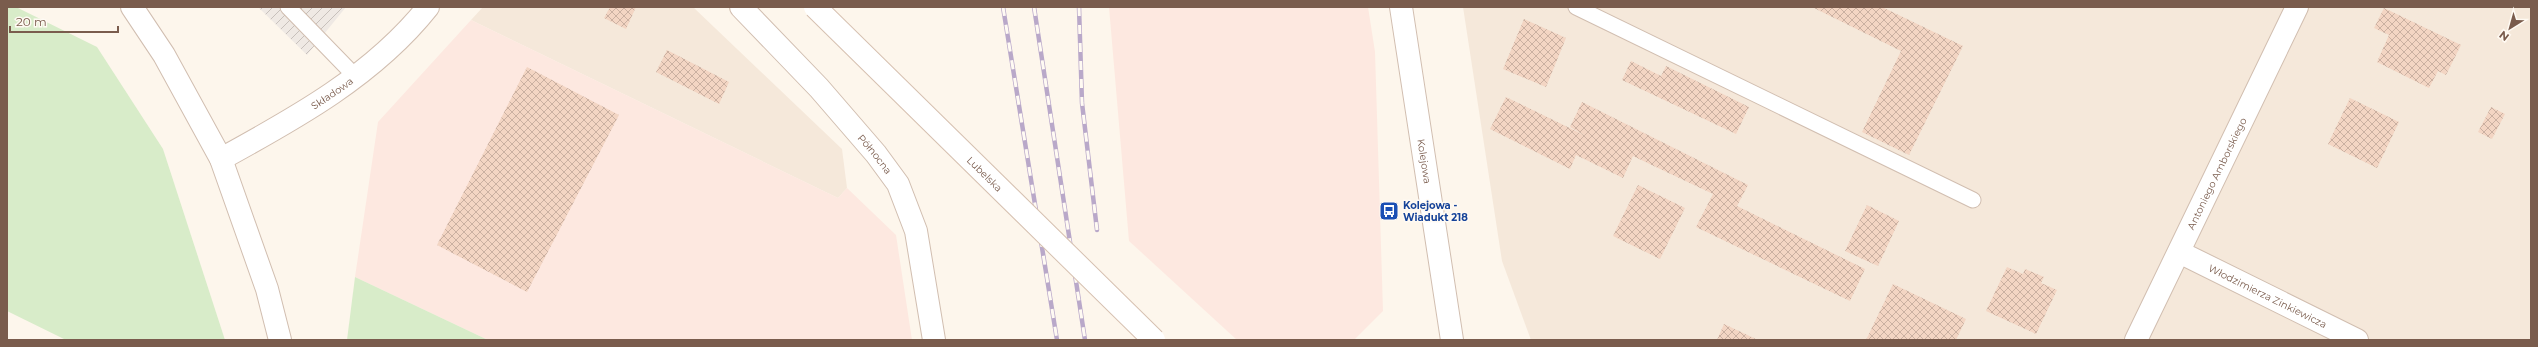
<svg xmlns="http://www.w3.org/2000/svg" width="2538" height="347" viewBox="0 0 2538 347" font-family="Montserrat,sans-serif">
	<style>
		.residential { fill: #f5e8da }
		.commercial { fill: #fde8e0 }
		.industrial { fill: url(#industrial-furrows) }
		.green { fill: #d8ecc9 }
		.building { fill: url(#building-cross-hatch) }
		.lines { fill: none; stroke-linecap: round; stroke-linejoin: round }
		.lane-casing { stroke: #d1beb0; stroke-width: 17 }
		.street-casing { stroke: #d1beb0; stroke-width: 24 }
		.lane { stroke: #fff; stroke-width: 15 }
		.street { stroke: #fff; stroke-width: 22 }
		.rail-casing { stroke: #b9a8c9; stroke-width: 4.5 }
		.rail { stroke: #fffaf3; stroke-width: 3; stroke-dasharray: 9; stroke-linecap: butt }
		.secondary-bridge-casing { stroke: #d6c0b0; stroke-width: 24; stroke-linecap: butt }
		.secondary-bridge { stroke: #fff; stroke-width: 22 }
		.labels { text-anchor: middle; stroke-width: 3; stroke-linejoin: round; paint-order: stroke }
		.street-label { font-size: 10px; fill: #7a5c4d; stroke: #fffaf3 }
		.transit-label { font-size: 10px; font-weight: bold; fill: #164399; stroke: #fffaf3; text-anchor: start }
	</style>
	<defs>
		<pattern id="industrial-furrows" width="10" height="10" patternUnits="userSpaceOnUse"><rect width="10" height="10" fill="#efe9e4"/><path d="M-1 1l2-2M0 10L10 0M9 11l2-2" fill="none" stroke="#c7c0bb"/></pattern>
		<pattern id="building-cross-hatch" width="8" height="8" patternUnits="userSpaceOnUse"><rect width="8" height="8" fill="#f3d5c3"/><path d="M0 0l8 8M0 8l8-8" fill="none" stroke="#cab0a1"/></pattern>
	</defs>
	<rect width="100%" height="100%" fill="#fdf6ec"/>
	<g class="residential">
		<polygon points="483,7 693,7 842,149 847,188 838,198 471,20"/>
		<polygon points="1463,7 2531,7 2531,340 1531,340 1502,261"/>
	</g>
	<g class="commercial">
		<polygon points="1109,7 1368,7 1375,52 1383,311 1354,340 1237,340 1129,241"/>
		<polygon points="471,20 838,198 847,188 896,235 912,340 488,340 355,277 378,122"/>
	</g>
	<polygon class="industrial" points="258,7 346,7 307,55"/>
	<g class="green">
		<polygon points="7,7 16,7 97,47 163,149 225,340 66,340 7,311"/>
		<polygon points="355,277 488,340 347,340"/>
	</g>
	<g class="building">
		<polygon points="610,7 636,7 626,29 604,18"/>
		<polygon points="1812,7 1882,7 1963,46 1909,155 1862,132 1901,51"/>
		<polygon points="2384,8 2461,45 2446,75 2438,71 2429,88 2377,62 2389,35 2374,28"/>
		<polygon points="1524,19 1566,38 1546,87 1503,69"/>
		<polygon points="667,50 729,82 719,104 656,72"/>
		<polygon points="1631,61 1661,76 1666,66 1749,107 1736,134 1622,80"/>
		<polygon points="527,67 619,115 527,292 437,245"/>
		<polygon points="1506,97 1586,136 1570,127 1582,102 1748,185 1737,206 1865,269 1850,301 1696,227 1713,194 1658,168 1633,156 1623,178 1576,155 1570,169 1490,129"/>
		<polygon points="2350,98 2399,122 2377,168 2328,144"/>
		<polygon points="2491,107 2505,114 2492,139 2478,132"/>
		<polygon points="1638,185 1685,208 1660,259 1613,236"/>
		<polygon points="1867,205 1899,221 1878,266 1845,251"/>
		<polygon points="2007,267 2023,274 2025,269 2044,277 2041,283 2057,290 2036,334 1986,311"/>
		<polygon points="1893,284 1966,319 1956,340 1866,340"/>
		<polygon points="1724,324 1758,340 1717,340"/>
	</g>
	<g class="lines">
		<defs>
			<g id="lane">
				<polyline points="288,7 356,77"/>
				<polyline points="1576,7 1973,200"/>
			</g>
			<g id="street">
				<polyline points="132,7 164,55 221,159 267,289 280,340"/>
				<path id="s1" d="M741 7 819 88 876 154 898 184 916 231 934 340"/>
				<path id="s2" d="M1401 7 1452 340"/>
				<path id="s3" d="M221 159C296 118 374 75 428 7"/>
				<path id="s4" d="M2179 252 2357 340"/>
				<path id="s5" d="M2136 340 2297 7"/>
			</g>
		</defs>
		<use href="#lane" class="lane-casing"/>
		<use href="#street" class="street-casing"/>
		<use href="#lane" class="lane"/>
		<use href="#street" class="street"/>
		<defs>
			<g id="rail">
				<polyline points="1003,7 1057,340"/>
				<polyline points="1034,7 1085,340"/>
				<polyline points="1079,7 1082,103 1097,230"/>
			</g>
		</defs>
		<use href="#rail" class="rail-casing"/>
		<use href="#rail" class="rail"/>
		<defs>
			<g id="secondary-bridge">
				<path id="s6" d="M815 7 1154 340"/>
			</g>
		</defs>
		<use href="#secondary-bridge" class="secondary-bridge-casing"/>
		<use href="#secondary-bridge" class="secondary-bridge"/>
	</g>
	<defs>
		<symbol id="bus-square" viewBox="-11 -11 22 22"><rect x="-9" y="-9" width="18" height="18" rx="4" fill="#1a4fb4" stroke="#fffaf3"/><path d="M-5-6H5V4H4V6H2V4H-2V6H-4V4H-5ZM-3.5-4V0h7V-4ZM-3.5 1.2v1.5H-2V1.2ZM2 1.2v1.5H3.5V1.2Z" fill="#fff"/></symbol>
	</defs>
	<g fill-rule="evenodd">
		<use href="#bus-square" x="1378" y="200" width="22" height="22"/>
	</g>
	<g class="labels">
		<g class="street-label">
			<text dy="4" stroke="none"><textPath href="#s3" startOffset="129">Składowa</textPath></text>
			<text dy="4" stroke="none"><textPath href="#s1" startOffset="199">Północna</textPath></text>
			<text dy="4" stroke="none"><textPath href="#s2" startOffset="156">Kolejowa</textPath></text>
			<text dy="4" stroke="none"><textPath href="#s6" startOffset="238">Lubelska</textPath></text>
			<text dy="4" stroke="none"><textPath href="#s5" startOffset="185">Antoniego Amborskiego</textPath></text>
			<text dy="4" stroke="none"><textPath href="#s4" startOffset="99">Włodzimierza Zinkiewicza</textPath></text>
		</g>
		<g class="transit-label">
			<text x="1403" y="209">Kolejowa -<tspan x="1403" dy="12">Wiadukt 218</tspan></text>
		</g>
	</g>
	<rect width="2538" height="347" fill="none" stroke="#7a5c4d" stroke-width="16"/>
	<g transform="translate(2510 28) rotate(217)" stroke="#fffaf3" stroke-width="3" paint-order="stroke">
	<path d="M0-3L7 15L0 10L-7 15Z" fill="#7a5c4d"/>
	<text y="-6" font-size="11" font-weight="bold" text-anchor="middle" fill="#7a5c4d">N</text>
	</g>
	<path d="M10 26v6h108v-6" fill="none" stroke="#7a5c4d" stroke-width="2"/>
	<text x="16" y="26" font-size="12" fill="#7a5c4d" stroke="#fffaf3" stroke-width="3" paint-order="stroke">20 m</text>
</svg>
